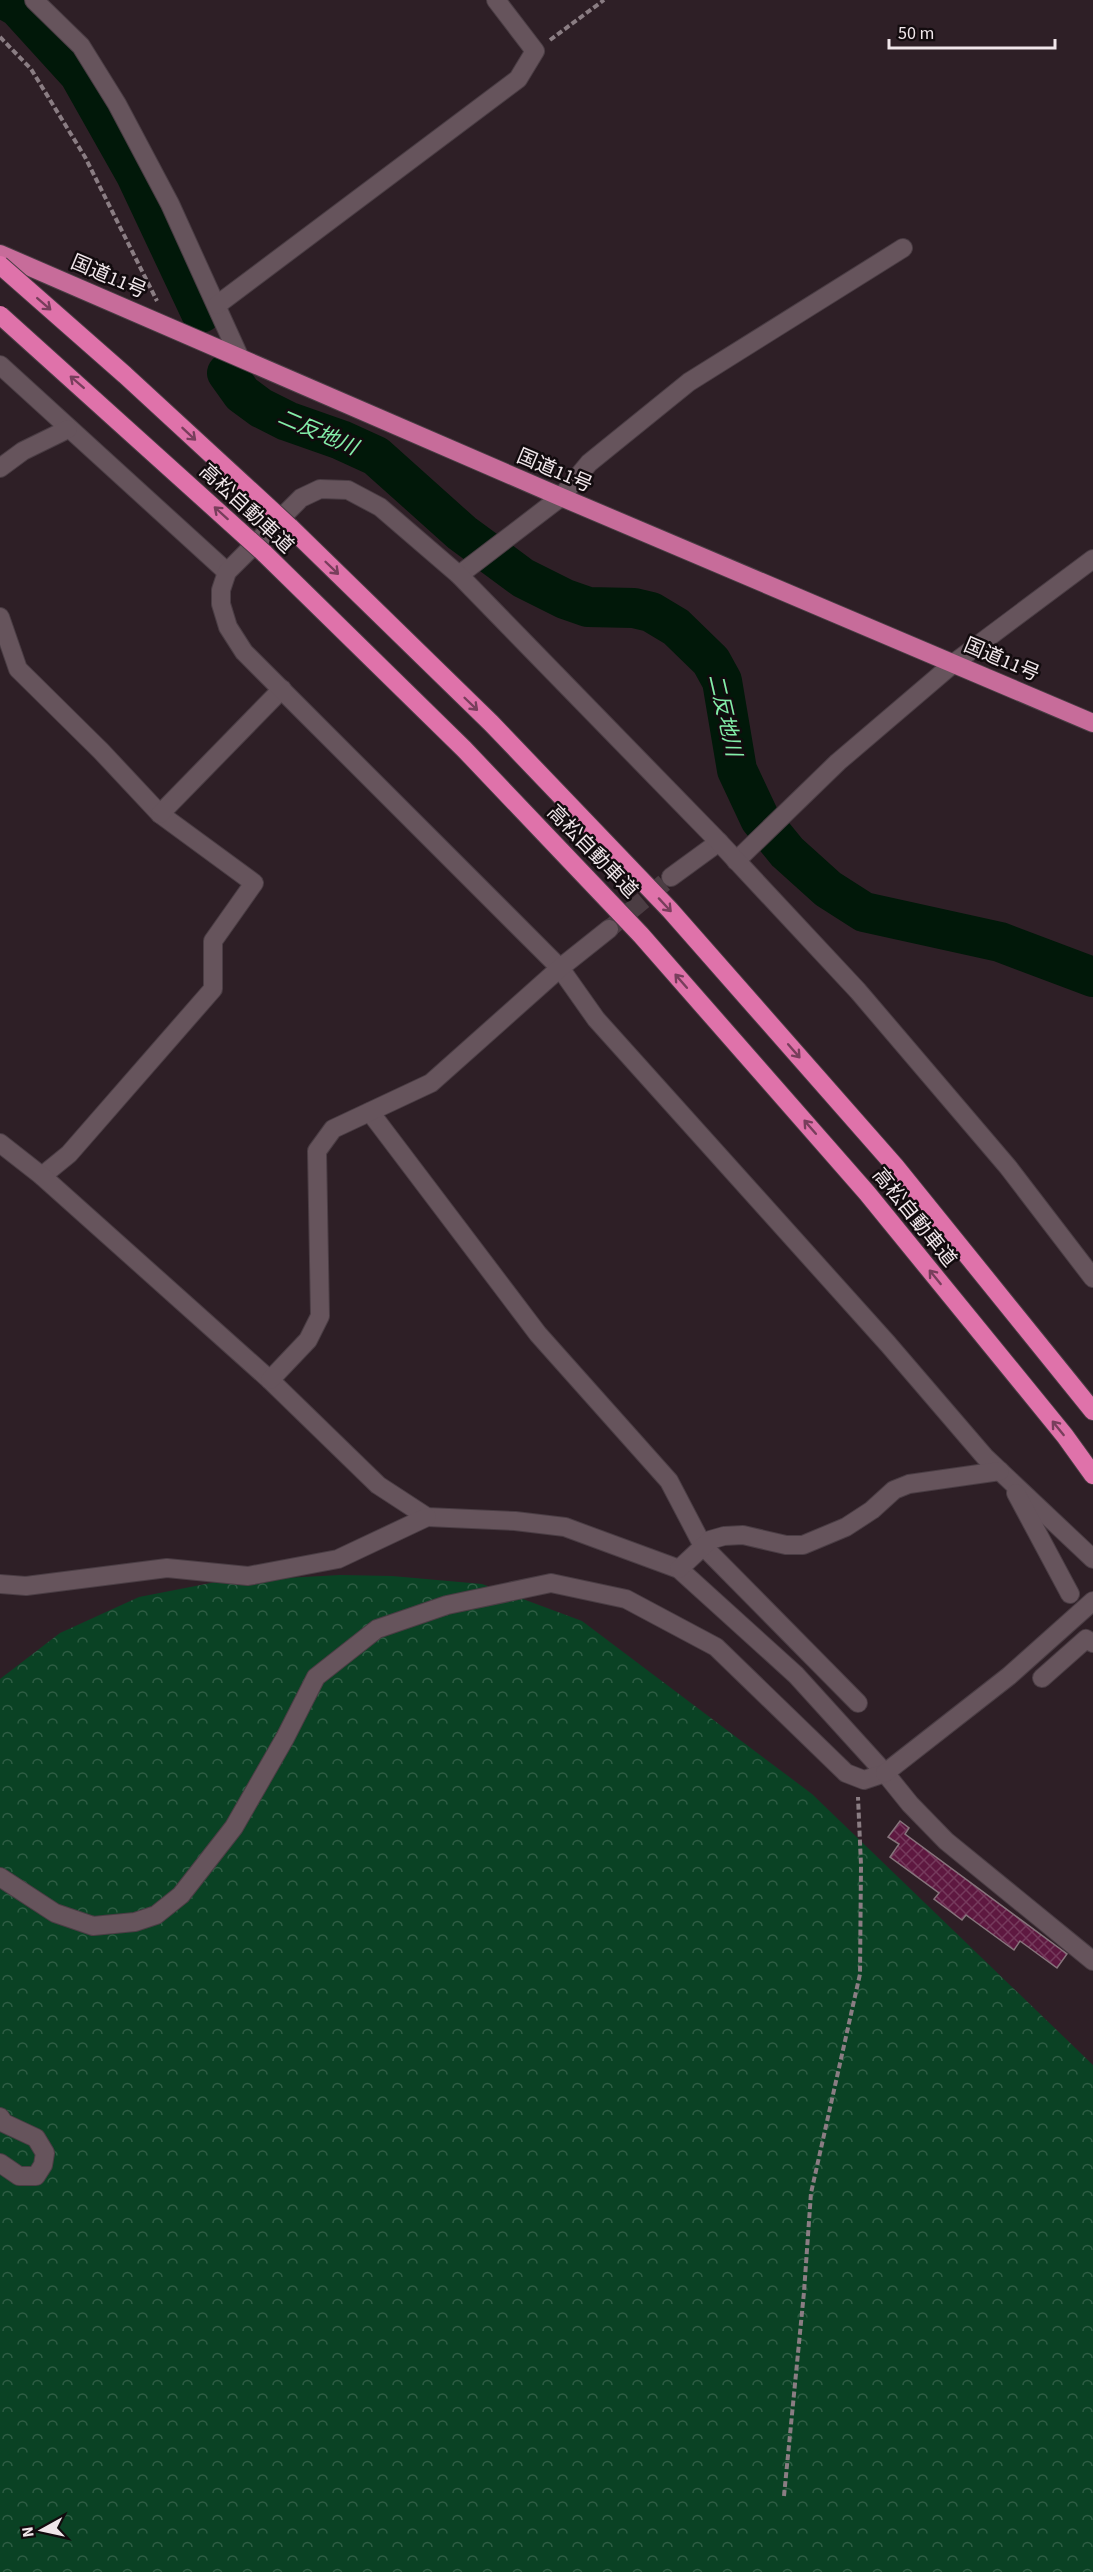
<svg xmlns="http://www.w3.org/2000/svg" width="1093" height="2572" viewBox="0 0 1093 2572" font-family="'Source Sans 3','Noto Sans JP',sans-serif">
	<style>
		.forest { fill: url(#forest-crowns) }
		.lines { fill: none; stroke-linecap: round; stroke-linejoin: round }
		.river { stroke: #011809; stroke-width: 40 }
		.building { fill: url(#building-cross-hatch); stroke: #87747c; stroke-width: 1.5 }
		.minor-tunnel { stroke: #4b3d43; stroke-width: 18; stroke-dasharray: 18 9; stroke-linecap: butt }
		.minor-casing { stroke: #4a3d44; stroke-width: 20 }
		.tertiary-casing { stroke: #4a3d44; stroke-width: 20 }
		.trunk-casing { stroke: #4a3d44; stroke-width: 20 }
		.motorway-casing { stroke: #4a3d44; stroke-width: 20 }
		.path { stroke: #8a7d83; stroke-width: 4; stroke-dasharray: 6 3; stroke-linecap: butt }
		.minor { stroke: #66545c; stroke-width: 18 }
		.tertiary { stroke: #66545c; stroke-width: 18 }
		.trunk { stroke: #c76c9a; stroke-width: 18 }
		.motorway { stroke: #df72aa; stroke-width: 18 }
		.motorway-bridge-casing { stroke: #4a3d44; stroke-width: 20; stroke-linecap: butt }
		.motorway-bridge { stroke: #df72aa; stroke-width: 18 }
		.oneway { stroke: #783e5c }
		.labels { text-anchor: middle; stroke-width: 5; stroke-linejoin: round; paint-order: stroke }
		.street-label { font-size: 20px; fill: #f0e6ea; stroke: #120b0e }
		.water-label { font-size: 21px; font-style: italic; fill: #83eea9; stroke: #120b0e }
	</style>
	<defs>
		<pattern id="forest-crowns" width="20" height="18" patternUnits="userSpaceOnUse" patternTransform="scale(1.5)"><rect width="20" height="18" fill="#0a4224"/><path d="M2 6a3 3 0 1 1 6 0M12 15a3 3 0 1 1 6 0" fill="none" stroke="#2e5d44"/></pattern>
		<pattern id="building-cross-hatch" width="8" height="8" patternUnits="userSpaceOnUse" patternTransform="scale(1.5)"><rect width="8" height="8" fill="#5e1840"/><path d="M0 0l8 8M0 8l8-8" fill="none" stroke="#753a5c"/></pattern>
	</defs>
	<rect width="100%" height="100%" fill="#2e1f26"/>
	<polygon class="forest" points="340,1575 392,1576 482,1584 582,1621 812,1794 1093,2065 1093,2572 0,2572 0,1679 60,1633 139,1597 216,1582"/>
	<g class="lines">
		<g class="river">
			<polyline points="6,0 18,7 79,74 136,175 201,313"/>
			<polyline points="227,373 242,394 261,408 287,421 341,440 376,456 462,533 523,578 565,599 588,607 634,608 651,612 676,627 711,661 722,681 737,770 760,819 787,852 828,889 864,912 1000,942 1093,977"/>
		</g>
	</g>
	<polygon class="building" points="900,1821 909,1828 905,1834 1067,1954 1057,1968 1020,1941 1014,1950 966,1915 962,1920 934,1899 939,1893 890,1857 899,1844 888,1837"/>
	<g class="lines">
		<polyline class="minor-tunnel" points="609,929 671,877"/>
		<defs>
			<g id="minor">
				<polyline points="34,0 81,46 117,104 170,204 239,356"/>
				<polyline points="217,305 518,79 535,51 496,0"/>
				<polyline points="0,365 227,572"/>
				<polyline points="0,468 23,451 68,429"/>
				<polyline points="459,575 561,497 589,463 689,382 903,248"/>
				<polyline points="0,617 18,669 101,751 160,814 254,883 213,941 213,989 69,1154 42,1176"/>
				<polyline points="160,814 282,689"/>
				<polyline points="736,861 838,762 954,663 1093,559"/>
				<polyline points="671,877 719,842"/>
				<polyline points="370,1112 538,1334 669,1481 703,1546 858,1703"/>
				<polyline points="0,1143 42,1176 270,1380 378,1485 427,1517 515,1521 565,1527 679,1569 796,1675 885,1773 910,1804 946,1841 1093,1961"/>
				<polyline points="1093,1278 1008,1167 858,991 719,842 459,575 380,507 348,490 320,489 301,498 227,572 221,590 221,604 228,627 244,652 560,968 596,1019 888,1344 985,1457 1093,1559"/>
				<polyline points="270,1380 308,1340 320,1316 317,1151 333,1129 431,1083 560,968 609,929"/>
				<polyline points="1016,1493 1070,1594"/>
				<polyline points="679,1569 710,1540 724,1536 743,1535 786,1545 803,1545 846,1527 872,1510 894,1490 909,1484 1000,1471"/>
				<polyline points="0,1584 26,1586 167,1568 248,1576 338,1559 427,1517"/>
				<polyline points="1042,1678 1086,1639 1093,1643"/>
				<polyline points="0,1877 55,1913 93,1926 135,1922 156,1915 181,1895 234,1827 285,1738 316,1677 377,1629 447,1605 551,1583 626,1599 716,1647 846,1773 864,1780 885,1773"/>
				<polyline points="0,2117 4,2123 36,2138 45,2153 43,2165 36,2176 19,2176 0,2163"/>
			</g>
			<polyline id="tertiary" points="885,1773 1009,1676 1093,1601"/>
			<polyline id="trunk" points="0,254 561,497 1093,723"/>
			<g id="motorway">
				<polyline points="290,527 491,723 670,910 895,1166 1093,1411"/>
				<polyline points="264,553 464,749 641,935 867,1193 1065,1436 1093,1475"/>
			</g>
		</defs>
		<use href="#minor" class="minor-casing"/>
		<use href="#tertiary" class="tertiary-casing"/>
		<use href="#trunk" class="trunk-casing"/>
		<use href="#motorway" class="motorway-casing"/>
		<g class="path">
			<polyline points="0,37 31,69 85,157 157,301"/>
			<polyline points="550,40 604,0"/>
			<polyline points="784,2496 804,2292 811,2193 860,1974 861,1865 858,1797"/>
		</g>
		<use href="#minor" class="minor"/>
		<use href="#tertiary" class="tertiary"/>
		<use href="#trunk" class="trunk"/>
		<use href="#motorway" class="motorway"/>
		<defs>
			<g id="motorway-bridge">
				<polyline points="0,265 125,375 290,527"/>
				<polyline points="0,315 264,553"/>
			</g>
		</defs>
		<use href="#motorway-bridge" class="motorway-bridge-casing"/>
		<use href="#motorway-bridge" class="motorway-bridge"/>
	</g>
	<defs><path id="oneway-shaft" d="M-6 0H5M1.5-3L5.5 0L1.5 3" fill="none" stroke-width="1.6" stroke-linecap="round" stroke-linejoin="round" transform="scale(1.5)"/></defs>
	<g class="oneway">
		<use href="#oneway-shaft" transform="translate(44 304) rotate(41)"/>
		<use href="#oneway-shaft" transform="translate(77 382) rotate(-139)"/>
		<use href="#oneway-shaft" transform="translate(189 434) rotate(43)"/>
		<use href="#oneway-shaft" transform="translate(221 513) rotate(-138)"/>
		<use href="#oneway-shaft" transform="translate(332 568) rotate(44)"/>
		<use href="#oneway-shaft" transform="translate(471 704) rotate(44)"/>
		<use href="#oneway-shaft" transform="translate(665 905) rotate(47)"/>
		<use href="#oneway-shaft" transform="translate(681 981) rotate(-131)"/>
		<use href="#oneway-shaft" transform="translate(794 1051) rotate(49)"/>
		<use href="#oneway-shaft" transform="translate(810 1127) rotate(-131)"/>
		<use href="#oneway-shaft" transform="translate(935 1277) rotate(-129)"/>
		<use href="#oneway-shaft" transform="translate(1058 1428) rotate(-129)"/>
	</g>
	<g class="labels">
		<g class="street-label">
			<text transform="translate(109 276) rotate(23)" y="7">国道11号</text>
			<text transform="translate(555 470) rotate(23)" y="7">国道11号</text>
			<text transform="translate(247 508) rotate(43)" y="7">高松自動車道</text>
			<text transform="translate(1002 659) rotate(23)" y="7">国道11号</text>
			<text transform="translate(593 851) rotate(46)" y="7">高松自動車道</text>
			<text transform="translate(915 1217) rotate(51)" y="7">高松自動車道</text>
		</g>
		<g class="water-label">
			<text transform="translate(318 432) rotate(23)" y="7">二反地川</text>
			<text transform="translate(725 715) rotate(77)" y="7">二反地川</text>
		</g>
	</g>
	<g transform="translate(42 2530) rotate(262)" stroke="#120b0e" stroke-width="4.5" paint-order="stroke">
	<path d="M0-4.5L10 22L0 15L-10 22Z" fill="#f0e6ea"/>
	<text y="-9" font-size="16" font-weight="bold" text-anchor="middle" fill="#f0e6ea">N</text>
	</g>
	<path d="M889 39v9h166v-9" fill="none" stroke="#f0e6ea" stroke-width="3"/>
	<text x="898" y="39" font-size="18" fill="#f0e6ea" stroke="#120b0e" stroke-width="4.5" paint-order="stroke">50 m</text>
</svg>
